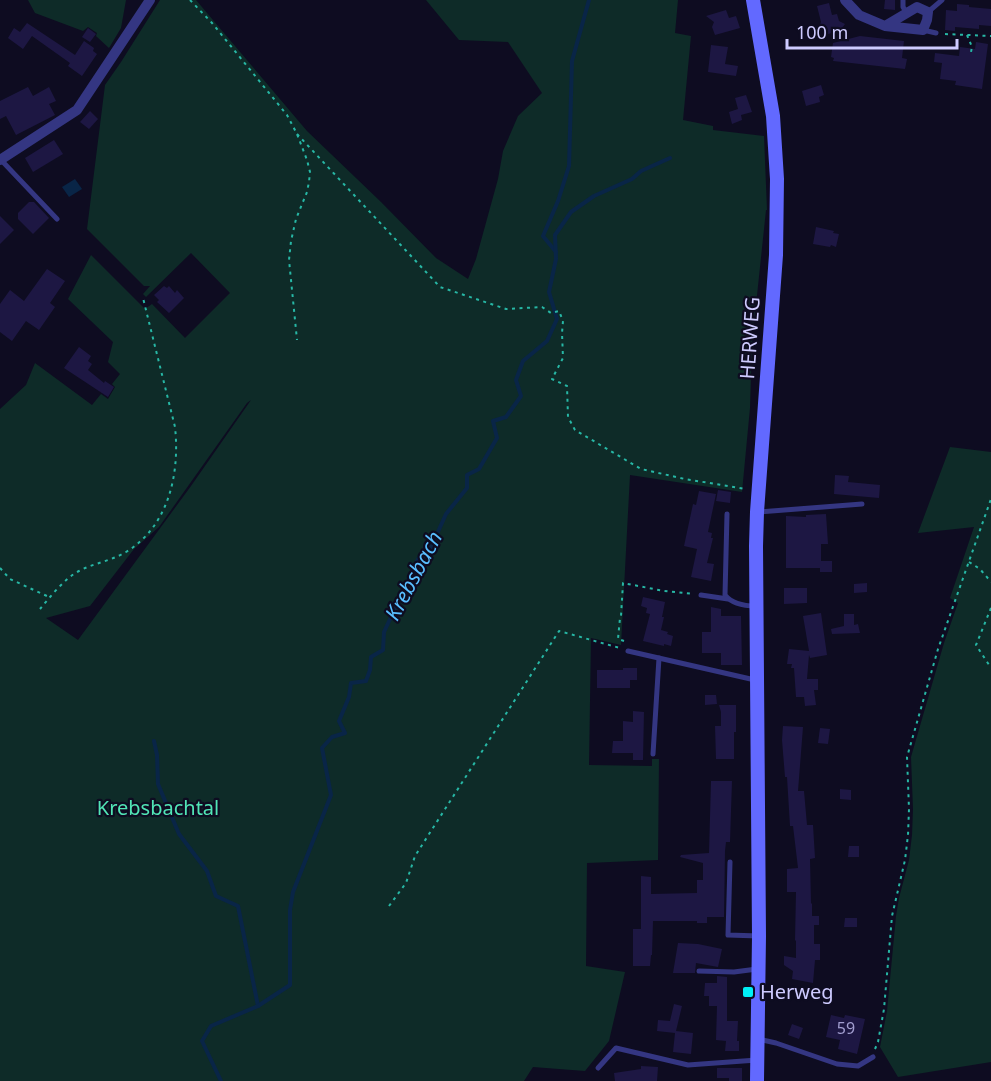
<svg xmlns="http://www.w3.org/2000/svg" width="991" height="1081" viewBox="0 0 991 1081" font-family="'Noto Sans',sans-serif">
	<style>
		.green { fill: #0e2b28; fill-rule: evenodd }
		.water { fill: #092547 }
		.lines { fill: none; stroke-linecap: round; stroke-linejoin: round }
		.stream { stroke: #092547; stroke-width: 4 }
		.building { fill: #1d1743 }
		.path { stroke: #27b7a5; stroke-width: 2; stroke-dasharray: 3 4.5; stroke-linecap: butt }
		.lane { stroke: #343682; stroke-width: 5 }
		.street { stroke: #343682; stroke-width: 10 }
		.secondary { stroke: #6269ff; stroke-width: 14 }
		.poi-dot { fill: #00eff6; stroke: #0e0c21; stroke-width: 2 }
		.labels { text-anchor: middle; stroke-width: 4.5; stroke-linejoin: round; paint-order: stroke }
		.number-label { font-size: 16px; fill: #a29ed0 }
		.street-label { font-size: 20px; fill: #cecbff; stroke: #0e0c21 }
		.park-label { font-size: 20px; fill: #51e5b6; stroke: #0e0c21 }
		.poi-label { font-size: 20px; fill: #cecbff; stroke: #0e0c21; text-anchor: start }
		.water-label { font-size: 21px; font-style: italic; fill: #59beff; stroke: #0e0c21 }
	</style>
	<rect width="100%" height="100%" fill="#0e0c21"/>
	<g class="green">
		<polygon points="28,0 126,0 121,28 109,48 96,36 97,33 88,27 83,31 35,13"/>
		<path d="M160 0H196L307 131 381 202 436 258 468 279 476 259 498 179 503 151 518 116 542 93 508 42 459 40 426 0H678L675 33 691 36 683 120 713 126V130L764 136 767 210H766L752 343 750 408 742 492 630 475 621 645 591 638 589 765 652 766V759H659L658 860 587 863 586 966 625 972 609 1041 585 1071 533 1067 524 1081H0V409L26 385 35 363 92 405 101 394 108 399 115 387 112 384 120 374 108 362 113 342 68 299 91 255 145 309 152 304 185 338 230 293 191 253 146 297 143 294 150 286H144L87 229 105 85 121 62ZM251 400 191 486 78 640 46 618 90 606 134 549 159 527 247 403Z"/>
		<polygon points="950,447 991,452 991,1062 898,1077 880,1047 887,1011 896,916 899,898 909,860 912,835 913,809 911,757 944,643 958,603 950,598 974,527 918,533"/>
	</g>
	<polygon class="water" points="75,179 82,189 69,197 62,187"/>
	<g class="lines">
		<g class="stream">
			<polyline points="556,252 543,236 558,201 569,166 572,61 589,0"/>
			<polyline points="154,741 157,755 158,784 179,834 207,871 216,896 238,906 258,1006"/>
			<polyline points="221,1081 202,1041 211,1026 258,1006 290,985 290,910 293,892 331,795 322,748 332,737 345,733 339,721 349,697 351,683 366,681 370,670 371,657 383,650 384,632 418,559 428,554 446,514 467,488 467,475 479,469 497,438 493,421 506,417 521,396 516,380 523,361 547,341 557,319 549,292 556,259 555,235 571,212 594,196 632,179 641,171 670,158"/>
		</g>
	</g>
	<g class="building">
		<polygon points="885,0 895,0 895,10 884,9"/>
		<polygon points="829,3 832,15 837,14 839,21 845,24 840,31 824,35 823,29 819,27 821,22 817,6"/>
		<polygon points="957,4 969,5 969,7 991,9 991,26 979,25 979,29 955,27 955,31 945,30 946,10 957,11"/>
		<polygon points="726,10 729,18 736,16 740,28 715,35 712,27 714,22 706,16"/>
		<polygon points="27,23 75,55 84,41 94,48 93,51 97,54 82,76 68,66 70,63 32,36 23,49 8,38 14,28 20,32"/>
		<polygon points="88,28 96,34 90,42 82,37"/>
		<polygon points="860,36 904,41 902,58 907,59 905,69 833,61 834,58 831,57 833,43"/>
		<polygon points="976,42 988,44 982,89 955,85 956,81 940,79 942,63 934,62 935,53 959,56 960,47 975,49"/>
		<polygon points="711,45 728,47 725,64 738,66 736,76 708,72"/>
		<polygon points="821,85 824,95 819,97 820,102 806,106 802,91"/>
		<polygon points="28,87 33,96 49,87 56,101 49,104 55,115 16,135 6,116 0,119 0,101"/>
		<polygon points="746,95 752,112 741,115 742,120 732,124 729,112 738,109 735,98"/>
		<polygon points="90,111 98,119 89,129 80,122"/>
		<polygon points="54,140 63,154 33,172 25,158"/>
		<polygon points="29,202 34,202 49,218 33,234 18,219 18,213"/>
		<polygon points="0,216 14,230 0,244"/>
		<polygon points="816,227 834,231 833,233 839,234 836,247 831,245 830,247 813,244"/>
		<polygon points="47,269 65,281 50,303 55,307 39,330 26,321 12,341 0,332 0,304 10,290 24,301"/>
		<polygon points="164,286 167,288 169,286 175,293 177,290 184,298 169,313 157,302 159,300 154,295"/>
		<polygon points="79,347 91,356 88,361 92,364 88,370 104,383 105,381 114,387 108,397 64,368"/>
		<polygon points="835,475 849,476 848,482 880,485 879,498 834,494"/>
		<polygon points="718,490 731,492 730,503 716,501"/>
		<polygon points="699,491 716,494 708,532 712,533 711,538 713,538 707,563 714,564 711,581 691,577 697,549 684,546 693,504 696,505"/>
		<polygon points="826,514 828,544 821,544 821,561 832,561 832,572 820,572 820,568 786,568 786,516 806,517 806,515"/>
		<polygon points="867,583 867,592 854,593 854,584"/>
		<polygon points="784,588 807,588 807,603 784,604"/>
		<polygon points="643,597 665,602 662,617 664,617 661,630 668,632 667,634 673,636 671,646 664,644 664,646 643,641 650,614 646,613 647,608 641,606"/>
		<polygon points="711,607 721,609 721,616 741,616 742,665 721,665 721,653 702,653 702,632 711,632"/>
		<polygon points="821,613 827,655 810,658 809,655 807,679 818,679 818,690 814,690 816,705 805,706 804,697 796,697 794,668 791,668 792,664 787,664 789,649 809,651 803,616"/>
		<polygon points="844,614 854,614 854,625 858,624 860,633 832,634 831,629 844,626"/>
		<polygon points="623,668 637,668 637,680 630,680 630,688 597,688 597,670 623,670"/>
		<polygon points="705,695 716,695 717,704 705,705"/>
		<polygon points="719,705 736,705 736,732 734,732 734,759 716,759 715,726 721,726 721,712"/>
		<polygon points="633,711 644,712 643,760 633,760 633,753 612,753 613,741 623,741 623,721 633,722"/>
		<polygon points="783,726 803,727 798,791 804,791 807,825 813,825 815,858 810,859 811,903 812,904 812,916 819,916 819,925 814,925 814,944 820,944 820,960 815,960 813,983 792,979 793,971 784,965 784,956 796,958 796,941 795,940 796,892 787,892 787,869 798,868 793,826 790,826 787,777 785,777 782,740"/>
		<polygon points="820,728 830,729 828,744 818,743"/>
		<polygon points="711,781 732,781 730,842 726,842 725,851 724,917 707,917 707,923 697,923 697,921 653,921 652,955 651,955 650,966 633,966 633,929 641,929 641,876 651,877 651,894 697,893 697,880 703,880 703,863 680,857 681,855 709,853"/>
		<polygon points="840,789 851,790 851,800 840,799"/>
		<polygon points="849,846 859,846 859,857 848,857"/>
		<polygon points="845,918 857,918 857,927 844,927"/>
		<polygon points="678,943 698,944 722,949 718,967 696,963 695,973 673,973"/>
		<polygon points="717,976 727,977 727,1021 738,1021 737,1041 739,1041 739,1051 725,1051 726,1041 716,1040 717,1006 709,1006 709,996 704,996 705,983 717,983"/>
		<polygon points="674,1004 682,1006 676,1031 693,1033 691,1054 673,1052 675,1033 657,1031 658,1020 670,1021"/>
		<polygon points="831,1015 844,1018 845,1015 865,1019 857,1054 838,1049 840,1040 826,1037"/>
		<polygon points="792,1024 803,1028 799,1039 788,1035"/>
		<polygon points="641,1066 658,1067 657,1081 615,1081 614,1073 641,1069"/>
		<polygon points="717,1068 742,1068 742,1081 729,1081 729,1078 717,1078"/>
	</g>
	<g class="lines">
		<g class="path">
			<polyline points="190,0 212,23 287,115 297,134 307,160 310,172 309,182 307,192 296,219 291,241 289,260 297,340"/>
			<polyline points="945,34 991,36"/>
			<polyline points="967,35 972,47 971,52"/>
			<polyline points="297,134 440,287 506,309 542,307 551,313 559,311 563,321 562,333 563,358 552,379 567,386 568,417 575,430 641,469 685,479 746,489"/>
			<polyline points="969,562 980,569 991,582"/>
			<polyline points="0,568 10,579 49,597"/>
			<polyline points="991,608 976,645 991,668"/>
			<path d="M40 609C50 597 65 578 79 571 94 563 111 561 126 552 169 526 180 473 175 427L143 298"/>
			<polyline points="624,641 618,639 620,618 621,616 623,583 664,591 694,594"/>
			<polyline points="389,906 406,883 415,856 559,631 620,648"/>
			<polyline points="875,1049 878,1042 884,1009 892,916 905,860 908,835 909,809 907,757 938,649 991,499"/>
		</g>
		<g class="lane">
			<polyline points="903,0 903,7 907,13"/>
			<polyline points="928,12 942,0"/>
			<polyline points="923,30 936,33"/>
			<polyline points="1,160 57,219"/>
			<polyline points="759,512 862,504"/>
			<path d="M727 514 725 595C732 604 745 606 756 606"/>
			<polyline points="701,595 728,599"/>
			<polyline points="628,651 755,680"/>
			<polyline points="653,754 659,658"/>
			<polyline points="730,862 728,935 759,936"/>
			<polyline points="699,971 734,972 757,969"/>
			<polyline points="758,1039 776,1043 837,1064 858,1066 873,1057"/>
			<polyline points="598,1068 616,1048 688,1065 757,1060"/>
		</g>
		<g class="street">
			<polyline points="845,0 859,15 885,26 923,30 927,20 928,12 917,7 885,26"/>
			<polyline points="0,160 77,110 150,0"/>
		</g>
		<polyline class="secondary" points="753,0 773,116 777,179 776,255 757,512 756,546 759,936 757,1081"/>
	</g>
	<rect class="poi-dot" x="742" y="986" width="12" height="12" rx="3"/>
	<g class="labels">
		<g class="number-label">
			<text x="846" y="1034">59</text>
		</g>
		<g class="street-label">
			<text transform="translate(750 338) rotate(-86)" y="7">HERWEG</text>
		</g>
		<g class="park-label">
			<text x="158" y="815">Krebsbachtal</text>
		</g>
		<g class="poi-label">
			<text x="760" y="999">Herweg</text>
		</g>
		<g class="water-label">
			<text transform="translate(414 576) rotate(-62)" y="7">Krebsbach</text>
		</g>
	</g>
	<path d="M787 39v9h170v-9" fill="none" stroke="#cecbff" stroke-width="3"/>
	<text x="796" y="39" font-size="18" fill="#cecbff" stroke="#0e0c21" stroke-width="4.5" paint-order="stroke">100 m</text>
</svg>
